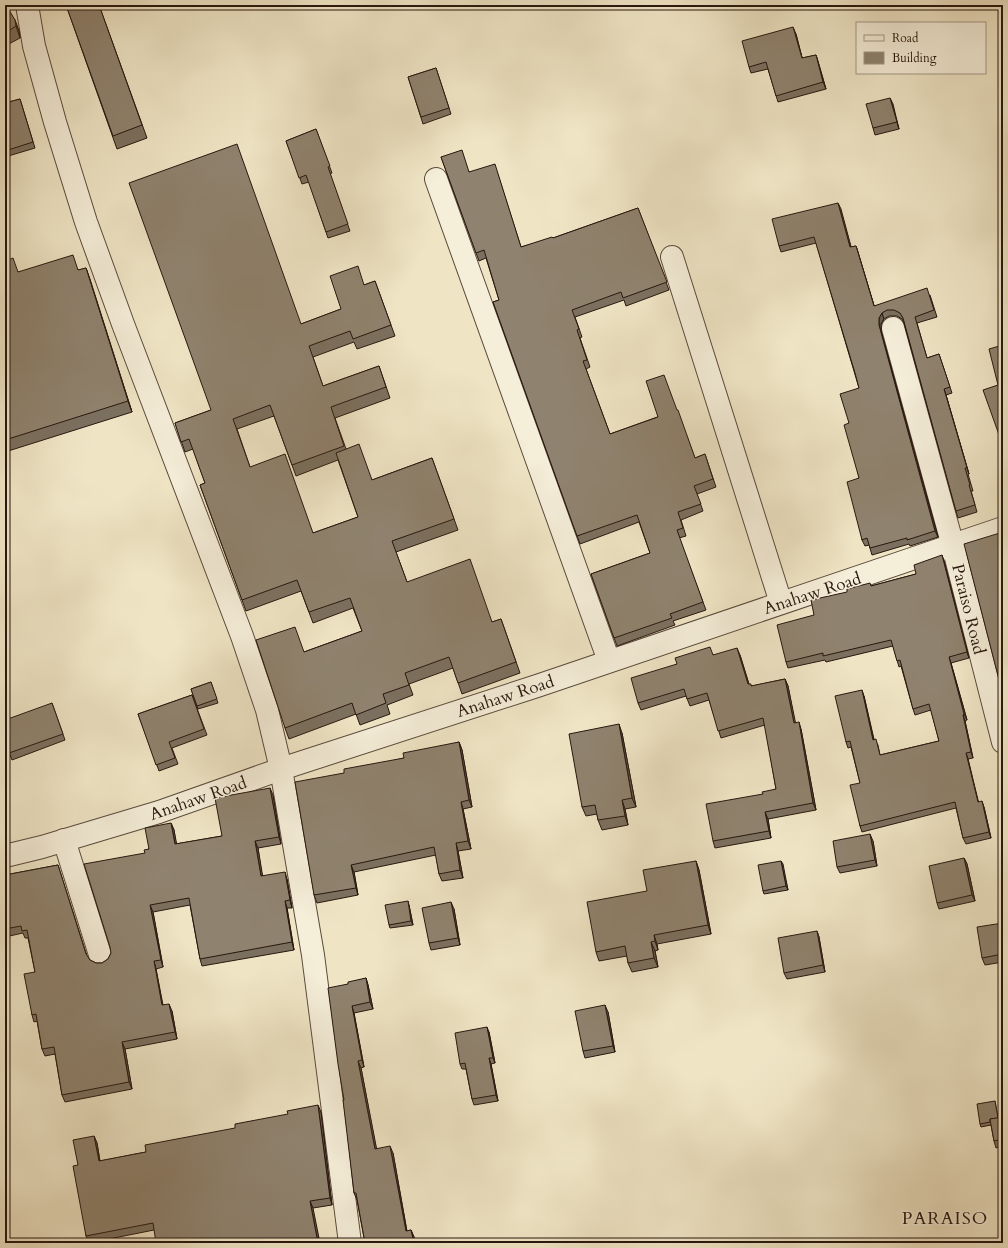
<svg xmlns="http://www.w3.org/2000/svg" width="1008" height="1248" viewBox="0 0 1008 1248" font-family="Cardo,serif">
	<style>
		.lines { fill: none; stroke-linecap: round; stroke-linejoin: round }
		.minor-casing { stroke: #5a4a3c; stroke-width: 24 }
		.minor { stroke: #f5eed9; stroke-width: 22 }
		.wall { fill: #7b705f; stroke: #28170f; fill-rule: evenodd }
		.shaded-wall { fill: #645b4d; stroke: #28170f }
		.building { fill: #8f826e; stroke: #28170f }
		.labels { text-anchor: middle; stroke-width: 3; stroke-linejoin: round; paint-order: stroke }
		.street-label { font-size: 17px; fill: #28170f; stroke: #f5eed9 }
		.neighbourhood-label { font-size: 18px; letter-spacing: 1px; fill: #28170f; stroke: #f5eed9 }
	</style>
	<rect width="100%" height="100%" fill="#efe5c5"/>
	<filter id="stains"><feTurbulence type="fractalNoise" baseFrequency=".005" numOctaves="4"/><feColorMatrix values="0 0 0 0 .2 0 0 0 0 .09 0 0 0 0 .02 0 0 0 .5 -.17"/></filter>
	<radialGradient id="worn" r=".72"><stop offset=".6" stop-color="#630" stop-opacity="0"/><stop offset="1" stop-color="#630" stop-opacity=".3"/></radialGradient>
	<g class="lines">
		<defs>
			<g id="minor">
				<polyline points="27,5 34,46 55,122 86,222 123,324 242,636 267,710 281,769 313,955 350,1243"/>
				<polyline points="436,179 609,661"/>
				<polyline points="672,257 781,603"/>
				<polyline points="893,328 953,546 1003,742"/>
				<polyline points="64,840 101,958"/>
				<polyline points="5,856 42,847 159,812 281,769 537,686 1003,528"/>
			</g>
		</defs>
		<use href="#minor" class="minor-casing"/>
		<use href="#minor" class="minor"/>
	</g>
	<g class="wall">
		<polygon points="66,5 99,5 147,138 117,149"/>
		<polygon points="5,6 15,20 19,31 20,38 5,46"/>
		<polygon points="796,34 802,58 816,55 826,89 778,102 768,69 751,73 749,67"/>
		<polygon points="436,68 451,114 423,124 408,77"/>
		<polygon points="890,98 899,129 875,135 873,128"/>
		<polygon points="20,99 35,148 5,157 5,103"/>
		<polygon points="316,129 332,173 330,174 350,231 328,238 309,182 302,184 286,141"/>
		<polygon points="441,157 469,172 497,172 521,247 553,238 638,208 669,290 626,306 624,300 575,317 582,337 580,338 590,367 586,369 610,434 677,410 695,458 705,454 716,487 697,494 703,511 681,520 686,536 679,538 706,610 673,621 675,625 617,646 591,574 650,553 639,522 580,544 493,302 499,300 486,258 479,261"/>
		<polygon points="838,203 851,247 856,246 874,306 930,295 937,317 917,323 927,358 939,354 952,393 946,395 969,474 968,474 973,491 971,491 977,512 958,518 956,511 904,323 902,319 897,316 889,316 884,319 881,324 881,331 938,537 910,546 909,544 872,555 869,545 865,546 862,540 859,478 849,423 859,388 816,243 781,252 779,246"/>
		<polygon points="5,256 6,261 18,272 79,270 86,268 132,412 5,452"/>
		<path d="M375 281 395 336 357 349 354 342 313 357 323 386 379 366 390 398 335 418 346 449 372 480 432 458 458 530 396 552 407 582 492 622 501 619 520 673 462 694 453 668 409 684 413 695 387 705 390 714 360 725 356 714 289 739 285 728 304 652 362 631 353 608 313 623 301 591 246 611 200 485 205 483 193 449 185 452 175 423 211 410 301 324 341 309 364 285ZM274 416 296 476 338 460 358 517 313 533 250 467 237 429Z"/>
		<polygon points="944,561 969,658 951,663 967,720 965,721 973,758 968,759 978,802 984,807 991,838 966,844 963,838 956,808 862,832 860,826 860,783 851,747 848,748 846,742 864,696 874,739 878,745 880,755 939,741 931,710 915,715 913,709 901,666 899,667 893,646 826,662 825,660 788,668 786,662 814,615 871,586 916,574"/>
		<polygon points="713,655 740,655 749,684 752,686 785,679 788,686 795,723 801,729 816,810 768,819 771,838 715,848 713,841 763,794 776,789 765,725 721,738 709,700 690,706 686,696 641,710 638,703 677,664"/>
		<polygon points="211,682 218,703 198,709 191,689"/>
		<polygon points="192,695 207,735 172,748 178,764 159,771 138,714"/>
		<polygon points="52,703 65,740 12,760 5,741"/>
		<polygon points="622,733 636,807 625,809 628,825 602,830 598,820 597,814 586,816 582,807"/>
		<polygon points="459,742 462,750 472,807 463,809 471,849 458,851 463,878 442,881 439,874 436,855 354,872 358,895 317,903 314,895 344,773 404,758"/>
		<polygon points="273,795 281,844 258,848 262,876 287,879 292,908 287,908 294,950 202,966 200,959 190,905 153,912 163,967 156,969 163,1005 172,1011 177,1039 125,1049 132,1089 65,1102 62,1095 55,1054 45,1056 42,1049 37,1021 34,1022 32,1015 35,972 28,938 25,938 23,933 5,937 5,875 58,865 87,956 90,960 96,963 102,963 108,959 111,953 145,853 171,823 174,830 176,844 222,836"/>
		<polygon points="873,841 877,866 840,873 837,867"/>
		<polygon points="964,858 967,864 975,901 939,909 937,903"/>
		<polygon points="696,861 699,870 711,934 657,944 658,950 655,951 658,967 632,972 628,963 627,956 599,961 596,952 647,891"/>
		<polygon points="781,861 788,890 764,894 763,891"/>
		<polygon points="409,905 413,925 390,928 389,925"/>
		<polygon points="454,909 460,945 431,950 429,943"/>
		<polygon points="1003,923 1003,962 985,965 982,958"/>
		<polygon points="817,931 819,937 825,972 787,979 784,973"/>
		<polygon points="366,978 368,985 373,1009 354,1013 364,1067 361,1068 376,1148 393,1153 407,1231 411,1230 414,1237 415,1243 365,1243 357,1200 354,1193 344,1100 348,984"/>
		<polygon points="608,1012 615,1052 585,1058 583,1051"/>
		<polygon points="489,1032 495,1063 491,1064 498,1101 474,1105 472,1099 466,1069 462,1069 460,1064"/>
		<polygon points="995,1101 998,1118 1003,1117 1003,1146 996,1148 994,1141 991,1125 981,1127 980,1124"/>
		<polygon points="321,1112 332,1205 313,1208 154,1230 89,1243 86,1236 78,1165 94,1136 97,1143 100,1161 146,1152"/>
	</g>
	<g class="shaded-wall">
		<polygon points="15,20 19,31 20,38 16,26"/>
		<polygon points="793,27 796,34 804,65 802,58"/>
		<polygon points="816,55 818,61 826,89 823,82"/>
		<polygon points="890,98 893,104 899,129 897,122"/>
		<polygon points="838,203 841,209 853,254 850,247"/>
		<polygon points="856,246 858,252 876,312 874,306"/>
		<polygon points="86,268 90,279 132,412 128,401"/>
		<polygon points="882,313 884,319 881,324 881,331 938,537 935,531 879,325 879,318"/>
		<polygon points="944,389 946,395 969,474 967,468"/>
		<polygon points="942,555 944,561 969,658 967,652"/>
		<polygon points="737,648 740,655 751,691 748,684"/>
		<polygon points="949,657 951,663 967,720 964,714"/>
		<polygon points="785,679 788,686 797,730 794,723"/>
		<polygon points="862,690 864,696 875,746 873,740"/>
		<polygon points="963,715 965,721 973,758 971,752"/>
		<polygon points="799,722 801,729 816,810 813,803"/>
		<polygon points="619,724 622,733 636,807 632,798"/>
		<polygon points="459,742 462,750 472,807 469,800"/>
		<polygon points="966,753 968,759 980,808 978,802"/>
		<polygon points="270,788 273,795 281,844 279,837"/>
		<polygon points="622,800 625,809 628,825 625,816"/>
		<polygon points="982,801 984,807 991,838 989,832"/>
		<polygon points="461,802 463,809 471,849 468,841"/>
		<polygon points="765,812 768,819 771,838 769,831"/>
		<polygon points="171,823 174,830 178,851 175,844"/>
		<polygon points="870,834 873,841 877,866 875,860"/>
		<polygon points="255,841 258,848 264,884 261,876"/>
		<polygon points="456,843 458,851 463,878 460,870"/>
		<polygon points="964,858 967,864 975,901 972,895"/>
		<polygon points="696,861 699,870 711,934 708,925"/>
		<polygon points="781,861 783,864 788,890 786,886"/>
		<polygon points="351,865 354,872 358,895 356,888"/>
		<polygon points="285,872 287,879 292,908 290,900"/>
		<polygon points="285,901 287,908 294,950 292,942"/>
		<polygon points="408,901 409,905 413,925 411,921"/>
		<polygon points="451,902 454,909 460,945 458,938"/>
		<polygon points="150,905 153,912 163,967 161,960"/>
		<polygon points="817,931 819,937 825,972 823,965"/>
		<polygon points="654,935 657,944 658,950 655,941"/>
		<polygon points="651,942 655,951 658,967 654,958"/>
		<polygon points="154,961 156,969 164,1013 162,1005"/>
		<polygon points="366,978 368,985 373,1009 370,1002"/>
		<polygon points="169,1004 172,1011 177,1039 175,1032"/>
		<polygon points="605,1005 608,1012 615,1052 613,1046"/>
		<polygon points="352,1006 354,1013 364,1067 362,1060"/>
		<polygon points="487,1027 489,1032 495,1063 493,1058"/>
		<polygon points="122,1042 125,1049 132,1089 129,1082"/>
		<polygon points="489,1058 491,1064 498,1101 496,1095"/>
		<polygon points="358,1061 361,1068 378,1156 375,1149"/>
		<polygon points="318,1105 321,1112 332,1205 330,1198"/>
		<polygon points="94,1136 97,1143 101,1168 99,1161"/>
		<polygon points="390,1146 393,1153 408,1238 406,1231"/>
		<polygon points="310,1201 313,1208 320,1243 318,1243"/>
		<polygon points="411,1230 414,1237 415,1243 414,1243"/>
	</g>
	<g class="building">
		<polygon points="6,5 15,20 16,26 5,33 5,6"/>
		<polygon points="66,5 99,5 142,125 113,136"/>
		<polygon points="793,27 802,58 816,55 823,82 776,96 766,62 749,67 742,41"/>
		<polygon points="436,68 449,108 421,117 408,77"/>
		<polygon points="890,98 897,122 873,128 866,104"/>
		<polygon points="20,99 33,142 5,151 5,103"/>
		<polygon points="316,129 330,166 328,167 348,224 326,232 306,175 299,178 286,141"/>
		<polygon points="237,144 301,324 341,309 330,276 358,266 364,285 375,281 391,325 353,339 350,331 309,346 323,386 379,366 386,387 331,407 344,446 292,465 270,405 233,419 250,467 285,454 313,533 358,517 336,453 359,444 372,480 432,458 454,519 392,541 407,582 470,559 492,622 501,619 516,662 458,683 449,657 405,673 409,685 383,694 386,703 356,715 352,703 285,728 256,640 295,627 304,652 362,631 350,598 309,612 297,580 242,600 200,485 205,483 189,439 181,442 175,423 211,410 129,183"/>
		<polygon points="462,150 469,172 495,164 521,247 552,237 553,238 638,208 667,282 623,298 621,292 572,310 579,329 577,330 587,360 583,361 610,434 658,417 646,381 664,375 677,410 678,410 695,458 705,454 713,479 694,486 701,504 678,512 683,528 677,530 703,602 670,614 672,618 614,638 591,574 650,553 637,515 577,536 493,302 499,300 484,250 476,253 441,157"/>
		<polygon points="838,203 850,247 856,246 874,306 927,288 934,310 915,317 927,358 939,354 950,387 944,389 967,468 965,468 970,485 969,485 975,505 956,511 903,318 900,313 894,310 887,310 882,313 879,318 879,325 935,531 907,540 907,538 870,548 867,538 862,540 847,482 859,478 844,425 849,423 840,394 859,388 855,373 814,237 779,246 772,219"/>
		<polygon points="73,255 78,270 86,268 128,401 5,440 5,258 6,261 13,258 18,272"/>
		<polygon points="1003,345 1003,446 983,390 998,385 989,349"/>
		<polygon points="1003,532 1003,695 964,544"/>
		<polygon points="942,555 967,652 949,657 964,714 963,715 971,752 966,753 978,802 982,801 989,832 963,838 955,802 860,826 850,785 860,783 850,741 846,742 835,696 862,690 873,740 876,739 880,755 939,741 929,704 913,709 900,660 897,661 891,640 823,656 823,653 786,662 777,625 814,615 811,600 847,592 847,589 870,583 871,586 916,574 914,565"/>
		<polygon points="710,647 713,655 737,648 748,684 751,684 751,686 785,679 794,723 799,722 813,803 765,812 769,831 713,841 706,804 763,794 762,792 776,789 763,718 718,731 707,693 687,699 684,689 638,703 631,678 677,664 675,658"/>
		<polygon points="211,682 217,699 197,706 191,689"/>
		<polygon points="192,695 204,729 169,742 175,758 156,765 138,714"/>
		<polygon points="52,703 63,734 9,753 5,741 5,720"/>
		<polygon points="619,724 632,798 622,800 625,816 598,820 595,805 582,807 569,734"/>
		<polygon points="459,742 469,800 461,802 468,841 456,843 460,870 439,874 434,847 351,865 356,888 314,895 295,782 344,773 344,769 404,758 403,753"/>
		<polygon points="270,788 279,837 255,841 261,876 285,872 290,900 285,901 292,942 200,959 189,898 150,905 161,960 154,961 162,1005 169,1004 175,1032 122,1042 129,1082 62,1095 54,1047 42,1049 36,1014 32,1015 24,974 35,972 27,930 22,931 21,926 5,929 5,875 58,865 86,954 90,960 96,963 102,963 108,959 111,953 110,947 84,864 145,853 144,850 149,849 145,828 171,823 175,844 222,836 215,798"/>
		<polygon points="870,834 875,860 837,867 833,841"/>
		<polygon points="964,858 972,895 937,903 929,866"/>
		<polygon points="696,861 708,925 654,935 655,941 651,942 654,958 628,963 625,946 596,952 587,902 647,891 643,870"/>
		<polygon points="781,861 786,886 763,891 758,865"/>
		<polygon points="408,901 411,921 389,925 385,905"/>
		<polygon points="451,902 458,938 429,943 422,908"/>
		<polygon points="1003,923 1003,954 982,958 977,927"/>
		<polygon points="817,931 823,965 784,973 778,938"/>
		<polygon points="366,978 370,1002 352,1006 362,1060 358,1061 375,1149 390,1146 406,1231 411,1230 414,1243 365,1243 356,1193 354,1193 343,1100 344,1100 338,1064 328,988 348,984 348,982"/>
		<polygon points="605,1005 613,1046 583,1051 575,1011"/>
		<polygon points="487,1027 493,1058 489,1058 496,1095 472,1099 465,1063 460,1064 455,1033"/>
		<polygon points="995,1101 998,1118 990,1119 990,1122 980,1124 977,1104"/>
		<polygon points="318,1105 330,1198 310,1201 318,1243 156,1243 153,1223 86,1236 73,1166 78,1165 73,1140 94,1136 99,1161 146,1152 145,1145 235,1128 235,1124 288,1114 287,1111"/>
		<polygon points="1003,1117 1003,1139 994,1141 990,1119"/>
	</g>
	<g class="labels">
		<g class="street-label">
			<text transform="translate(812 593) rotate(-18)" y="6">Anahaw Road</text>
			<text transform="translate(969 609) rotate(76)" y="6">Paraiso Road</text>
			<text transform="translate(505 696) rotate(-18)" y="6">Anahaw Road</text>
			<text transform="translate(198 798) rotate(-19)" y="6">Anahaw Road</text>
		</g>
		<g class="neighbourhood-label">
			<text x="945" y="1224">PARAISO</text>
		</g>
	</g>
	<rect width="1008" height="1248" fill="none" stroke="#efe5c5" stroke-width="20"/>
	<rect x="6" y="6" width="996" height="1236" fill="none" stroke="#28170f" stroke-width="2"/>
	<rect x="10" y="10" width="988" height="1228" fill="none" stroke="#28170f"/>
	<rect x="856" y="22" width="130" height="52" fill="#f5eed9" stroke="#a39888"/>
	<rect x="864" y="35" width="20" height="6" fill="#f5eed9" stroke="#a39888"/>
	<text x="892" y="42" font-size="12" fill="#28170f">Road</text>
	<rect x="864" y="52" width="20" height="12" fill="#8f826e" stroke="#a39888"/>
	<text x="892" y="62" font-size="12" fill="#28170f">Building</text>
	<rect width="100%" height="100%" filter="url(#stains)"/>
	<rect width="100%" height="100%" fill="url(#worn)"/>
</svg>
